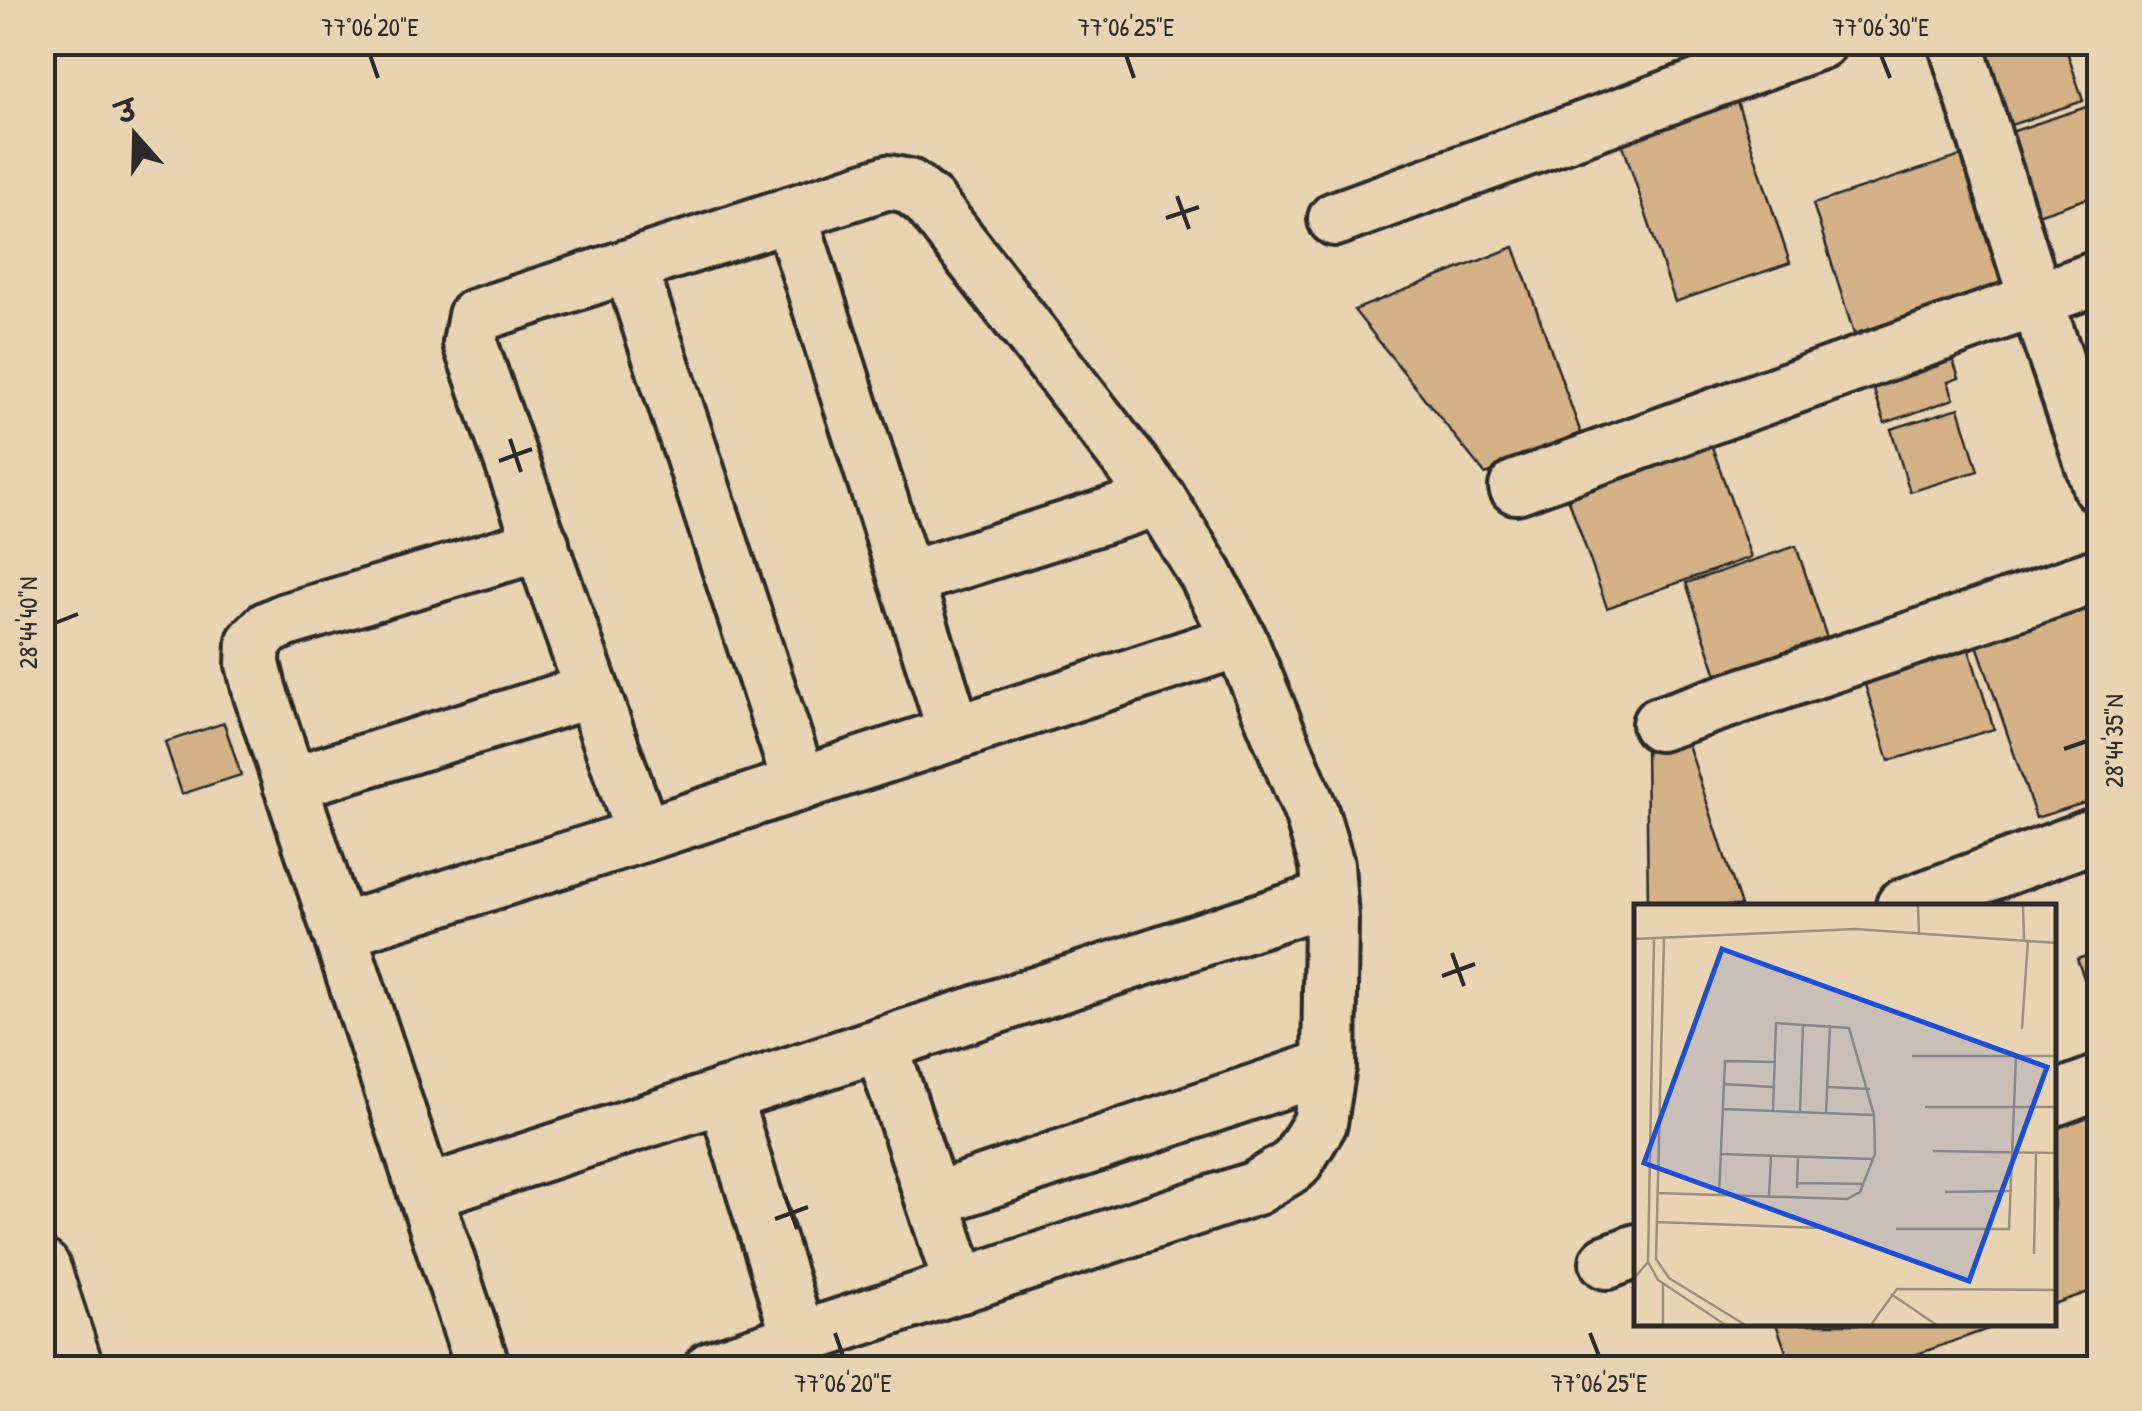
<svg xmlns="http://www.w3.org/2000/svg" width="2142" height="1411" viewBox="0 0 2142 1411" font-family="'Patrick Hand','Playpen Sans Deva',sans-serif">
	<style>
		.building { fill: #d4b187; stroke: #2b2b2b; stroke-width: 2.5 }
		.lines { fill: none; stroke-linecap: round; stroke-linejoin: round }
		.minor-casing { stroke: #2b2b2b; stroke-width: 60 }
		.major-casing { stroke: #2b2b2b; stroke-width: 62 }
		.minor { stroke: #e8d3b2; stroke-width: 52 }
		.major { stroke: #e8d3b2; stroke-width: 55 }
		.ticks { fill: none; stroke: #2b2b2b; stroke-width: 4 }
		.inset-road { fill: none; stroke: #9c907c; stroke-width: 2.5 }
		.view { fill: #1d4ed8; fill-opacity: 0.15; stroke: #1d4ed8; stroke-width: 5 }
		.inset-edge { fill: none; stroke: #2b2b2b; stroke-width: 5 }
		.neatline { fill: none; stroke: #2b2b2b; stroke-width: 4 }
		.ticks-label { font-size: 25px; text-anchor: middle; fill: #2b2b2b }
	</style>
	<rect width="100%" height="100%" fill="#e8d3b2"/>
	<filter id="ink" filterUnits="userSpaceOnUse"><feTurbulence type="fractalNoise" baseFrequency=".01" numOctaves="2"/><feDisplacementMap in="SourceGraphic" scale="20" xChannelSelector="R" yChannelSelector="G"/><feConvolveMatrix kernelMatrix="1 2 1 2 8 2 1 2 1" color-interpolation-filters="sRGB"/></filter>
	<g filter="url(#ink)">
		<g class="building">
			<polygon points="1974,42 2064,42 2083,101 2002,128"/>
			<polygon points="1731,83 1790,263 1675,302 1615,121"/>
			<polygon points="2086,107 2100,147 2100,194 2032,217 2005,134"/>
			<polygon points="1964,155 2006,285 1854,334 1813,204"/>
			<polygon points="1514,247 1583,439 1485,474 1354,310"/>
			<polygon points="1947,343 1959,378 1948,382 1954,399 1885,423 1867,370"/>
			<polygon points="1959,408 1978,471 1910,492 1891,429"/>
			<polygon points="1705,427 1751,557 1607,608 1561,478"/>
			<polygon points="1796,546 1830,647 1720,684 1686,583"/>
			<polygon points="2100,592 2100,798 2036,818 1972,630"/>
			<polygon points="1966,640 1994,729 1889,761 1861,672"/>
			<polygon points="224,723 241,775 182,794 165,742"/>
			<polygon points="1683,729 1741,906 1648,906 1646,745"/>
			<polygon points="2100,951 2100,1021 2077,959"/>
			<polygon points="2100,1095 2100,1288 2054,1304 2054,1112"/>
			<polygon points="1776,1324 2002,1324 1878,1368 1792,1368"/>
		</g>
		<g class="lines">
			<defs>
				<g id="minor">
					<polyline points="790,214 955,733"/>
					<polyline points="1335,219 1820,42"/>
					<polyline points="630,266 800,784"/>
					<polyline points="2100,277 2036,300 2100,487"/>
					<polyline points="1516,487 2036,300 1955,42"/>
					<polyline points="906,579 1159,499"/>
					<polyline points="1659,724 2100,575"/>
					<polyline points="290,784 591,691"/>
					<polyline points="643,835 470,343 475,316 888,182 909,186 929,202 1159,499 1206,575 1240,640 1311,812 1327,865 1331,918 1329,1066 1320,1123 1295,1164 1256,1188 711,1368"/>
					<polyline points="1903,906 2100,833"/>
					<polyline points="339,931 643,835 1240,640"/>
					<polyline points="881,1044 961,1286"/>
					<polyline points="724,1095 799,1339"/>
					<polyline points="2054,1099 2100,1082"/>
					<polyline points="425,1193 1329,898"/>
					<polyline points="933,1200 1329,1066"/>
					<polyline points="1607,1262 1637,1251"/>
					<polyline points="483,1368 260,692 253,664 254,642 268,628 286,620 542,544"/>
				</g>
				<polyline id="major" points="42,1268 75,1368"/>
			</defs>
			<use href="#minor" class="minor-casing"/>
			<use href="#major" class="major-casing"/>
			<use href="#minor" class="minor"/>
			<use href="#major" class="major"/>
		</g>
	</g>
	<path class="ticks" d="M370 55 378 78M1126 55 1134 78M1881 55 1890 78M1177 196 1189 229M1166 218 1199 207M510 439 521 472M499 461 532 449M55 623 78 614M2064 749 2087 741M1452 953 1464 986M1442 976 1475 964M785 1196 797 1229M775 1219 808 1207M835 1333 843 1356M1590 1333 1599 1356"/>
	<g transform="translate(1634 904)">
		<rect width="422" height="422" fill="#e8d3b2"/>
		<path class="inset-road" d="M284 1 285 31M389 1 390 36M0 35 221 25 423 39M30 35 22 355 35 374 113 422M20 36 14 358 24 376 93 422M388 125 394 36M278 152H423M89 180 139 183M193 183 236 185M291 203H380L382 152M88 205 240 211M166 208 169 120M192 209 196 121M299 247 423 249M86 250 240 255M163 279 230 280M163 284 164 252M311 288 378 287M23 289 213 295 226 288 241 250 240 211 215 124 142 119 139 207M85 291 91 157 140 158M135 292 137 251M22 318 189 324M262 325H375L380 203H423M400 350 402 249M29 380V422M257 390 304 422M0 407 1 373 14 358M236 422 263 385 423 386"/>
		<path class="view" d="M88 45 413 163 335 377 10 259Z"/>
		<rect width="422" height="422" class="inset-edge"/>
	</g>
	<rect width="2142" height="1411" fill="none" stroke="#e8d3b2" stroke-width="110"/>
	<g transform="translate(135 135) rotate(340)" stroke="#e8d3b2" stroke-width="8" paint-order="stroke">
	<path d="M0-8L18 38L0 25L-18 38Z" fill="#2b2b2b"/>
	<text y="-15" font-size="28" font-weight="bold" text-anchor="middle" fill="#2b2b2b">उ</text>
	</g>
	<rect x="55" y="55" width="2032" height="1301" class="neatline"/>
	<g class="ticks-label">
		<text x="370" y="36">77°06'20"E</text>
		<text x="1126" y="36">77°06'25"E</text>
		<text x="1881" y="36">77°06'30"E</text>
		<text transform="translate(28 623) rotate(-90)" y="9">28°44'40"N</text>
		<text transform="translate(2114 741) rotate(-90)" y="9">28°44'35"N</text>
		<text x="843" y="1392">77°06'20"E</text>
		<text x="1599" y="1392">77°06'25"E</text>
	</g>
</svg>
